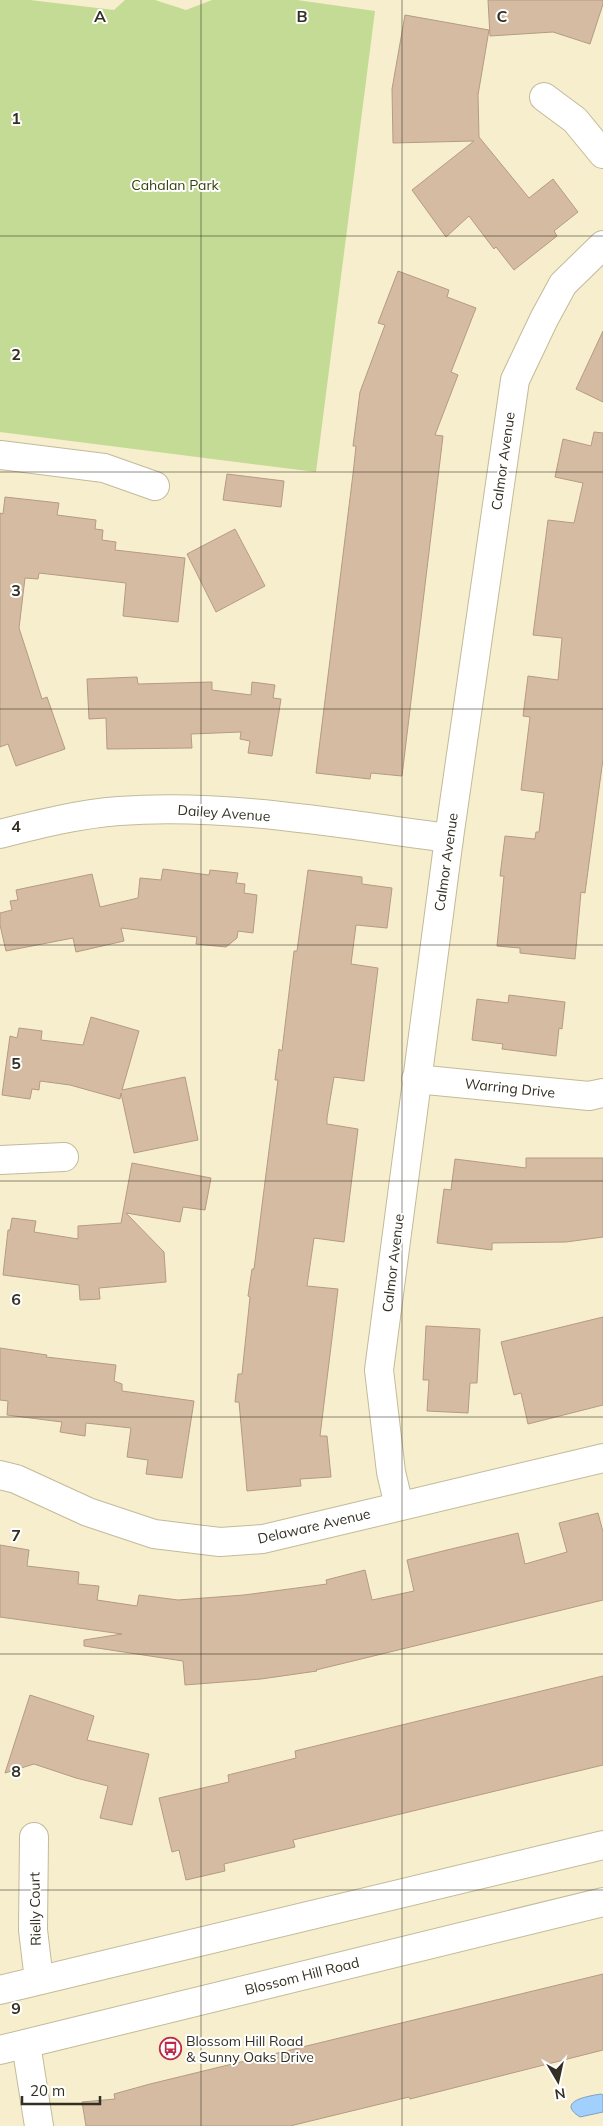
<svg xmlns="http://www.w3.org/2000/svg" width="603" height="2126" viewBox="0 0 603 2126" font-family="Mulish,sans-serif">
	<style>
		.green { fill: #c4db95 }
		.water { fill: #a2d0fd; stroke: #81a0bc }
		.building { fill: #d5bba2; stroke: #b49b83 }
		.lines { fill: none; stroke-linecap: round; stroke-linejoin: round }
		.minor-casing { stroke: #c2ba99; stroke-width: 30 }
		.secondary-casing { stroke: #c2ba99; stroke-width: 30 }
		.minor { stroke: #fff; stroke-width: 28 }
		.secondary { stroke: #fff; stroke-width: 28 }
		.grid { fill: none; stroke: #333023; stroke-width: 1; stroke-opacity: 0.55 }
		.labels { text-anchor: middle; stroke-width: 4; stroke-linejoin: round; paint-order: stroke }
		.park-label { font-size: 14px; fill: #34420a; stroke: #fff }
		.street-label { font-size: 14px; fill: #333023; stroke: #fff }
		.poi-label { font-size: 14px; fill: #333023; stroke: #fff; text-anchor: start }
		.grid-label { font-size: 16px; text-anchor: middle; font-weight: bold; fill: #333023; stroke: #fff; stroke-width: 4; stroke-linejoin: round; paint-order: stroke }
	</style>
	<rect width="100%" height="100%" fill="#f7eecd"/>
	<polygon class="green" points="0,0 30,0 114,10 125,0 155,0 186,10 212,0 297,0 375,11 316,472 0,432"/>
	<path class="water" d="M601 2094 603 2095V2112L580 2117C555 2101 589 2096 601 2094Z"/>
	<g class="building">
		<polygon points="488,0 603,0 603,4 590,44 553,32 490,36"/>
		<polygon points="405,15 489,30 478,95 479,137 529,198 553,179 578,212 554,231 557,236 514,270 496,247 494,249 469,216 446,237 412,190 474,141 393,143 392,89"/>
		<polygon points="398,271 449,290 447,297 476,308 451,372 458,375 435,435 443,436 402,776 371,773 370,779 316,773 353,474 356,446 353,446 360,392 385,325 378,323"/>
		<polygon points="603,331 603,402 576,389"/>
		<polygon points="594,432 603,433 603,759 585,893 581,892 575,959 520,953 520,948 497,946 504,876 500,876 505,836 535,839 536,832 539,832 544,793 521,790 530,717 523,716 528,676 558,680 562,638 533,635 548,520 574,523 583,483 555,477 563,439 591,446"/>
		<polygon points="227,474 284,481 281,507 223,500"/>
		<polygon points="5,497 59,503 57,515 96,520 95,529 103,530 102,540 116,542 115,550 185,558 178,622 123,616 126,583 39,573 38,579 25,578 19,628 42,699 47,697 65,749 16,766 8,744 0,747 0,513 3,514"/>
		<polygon points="235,529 265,586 216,612 187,554"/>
		<polygon points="137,677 138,684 212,682 212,690 251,695 252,682 275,685 273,698 281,699 272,756 248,753 250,741 240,739 241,732 191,734 192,748 107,749 106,718 89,719 87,679"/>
		<polygon points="163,869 209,875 210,870 238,873 236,883 245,884 244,893 257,895 253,933 238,931 237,938 226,947 196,944 197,937 121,928 124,941 76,952 73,938 6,951 0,925 0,913 12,910 10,901 18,900 16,890 92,874 100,907 138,898 140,878 161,880"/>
		<polygon points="308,870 362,877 362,884 392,888 387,928 356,925 351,964 378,968 364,1081 334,1077 327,1118 327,1124 358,1129 344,1242 314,1238 307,1286 338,1289 320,1436 327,1436 331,1477 300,1479 301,1486 247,1491 239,1402 235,1402 238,1374 242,1374 250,1297 248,1296 252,1269 254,1269 267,1166 278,1080 275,1080 279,1049 282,1051 294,951 297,951"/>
		<polygon points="509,995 565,1002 562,1029 559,1028 556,1056 502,1049 503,1044 472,1040 477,999 508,1003"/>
		<polygon points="91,1017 139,1031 122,1090 185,1077 198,1140 134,1153 121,1093 120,1099 70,1085 40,1081 39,1090 32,1089 30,1099 2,1095 10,1036 17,1038 19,1028 42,1031 41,1040 83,1045"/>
		<polygon points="526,1158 603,1158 603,1237 566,1242 492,1243 492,1250 437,1243 444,1189 451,1190 455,1159 526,1168"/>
		<polygon points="132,1163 211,1178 205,1210 183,1207 180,1222 126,1213 164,1252 166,1282 99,1288 100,1299 80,1300 79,1285 3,1275 8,1230 10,1230 12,1218 36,1221 34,1232 78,1239 78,1226 121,1223"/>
		<polygon points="603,1317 603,1405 528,1424 521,1393 514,1395 501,1342"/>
		<polygon points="426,1326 480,1329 477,1383 470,1383 468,1413 427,1411 429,1380 423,1380"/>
		<polygon points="0,1348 47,1355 46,1357 116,1365 114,1381 122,1384 122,1391 194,1401 182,1478 146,1474 148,1460 127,1457 131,1428 86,1423 85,1436 60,1432 62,1422 7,1415 8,1401 0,1400"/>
		<polygon points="598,1513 603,1532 603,1600 316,1670 317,1671 261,1679 185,1685 183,1661 84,1646 84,1640 122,1634 0,1617 0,1545 29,1550 27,1566 79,1572 78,1584 99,1586 97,1600 137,1606 139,1595 178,1600 244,1595 327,1584 326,1580 365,1570 372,1600 414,1591 407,1560 447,1550 518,1533 525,1564 567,1552 559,1523"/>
		<polygon points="603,1676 603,1765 293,1840 295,1847 224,1864 225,1871 186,1880 179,1850 172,1852 159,1798 229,1782 228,1775 296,1758 295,1751"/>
		<polygon points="30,1695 94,1716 87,1740 149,1754 132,1825 100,1818 108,1786 76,1778 34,1764 5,1773"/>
		<polygon points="603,1974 603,2050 465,2085 410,2099 409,2097 290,2126 86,2126 82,2102 115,2099 114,2094 150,2084"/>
	</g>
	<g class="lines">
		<defs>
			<g id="minor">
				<polyline points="544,97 575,120 603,154"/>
				<polyline points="0,455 104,468 155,486"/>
				<path d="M0 834C39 824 79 814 119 811 229 803 340 824 449 838"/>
				<polyline points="416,1079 589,1096 603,1093"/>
				<polyline points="0,1160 64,1157"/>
				<polyline points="0,1475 16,1479 88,1512 154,1534 220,1542 263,1539 603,1458"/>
				<polyline points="399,1506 391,1472 379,1370 449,838 515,380 544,319 563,284 603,245"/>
				<polyline points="34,1837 33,1930 39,1980"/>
				<polyline points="26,2044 39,2126"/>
			</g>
			<g id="secondary">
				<polyline points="0,1990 603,1845"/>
				<polyline points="0,2050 603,1902"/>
			</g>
		</defs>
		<use href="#minor" class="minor-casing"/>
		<use href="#secondary" class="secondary-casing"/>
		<use href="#minor" class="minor"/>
		<use href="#secondary" class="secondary"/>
	</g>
	<path class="grid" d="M201 0V2126M402 0V2126M0 236H603M0 472H603M0 709H603M0 945H603M0 1181H603M0 1417H603M0 1654H603M0 1890H603"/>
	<defs>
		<symbol id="bus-ring" viewBox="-11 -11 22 22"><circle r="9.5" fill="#fff" stroke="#bb2a47" stroke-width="1.5"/><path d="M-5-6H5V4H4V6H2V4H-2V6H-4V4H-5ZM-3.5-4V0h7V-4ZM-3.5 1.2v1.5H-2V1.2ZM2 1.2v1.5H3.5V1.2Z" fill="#bb2a47"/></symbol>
	</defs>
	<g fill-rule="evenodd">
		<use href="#bus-ring" x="158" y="2036" width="25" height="25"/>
	</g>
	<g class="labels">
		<g class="park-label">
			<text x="175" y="190">Cahalan Park</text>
		</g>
		<g class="street-label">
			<text transform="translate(503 461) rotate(-82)" y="5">Calmor Avenue</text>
			<text transform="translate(224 813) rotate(4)" y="5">Dailey Avenue</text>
			<text transform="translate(446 862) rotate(-82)" y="5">Calmor Avenue</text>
			<text transform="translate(510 1088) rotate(6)" y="5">Warring Drive</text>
			<text transform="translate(393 1263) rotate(-83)" y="5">Calmor Avenue</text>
			<text transform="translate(314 1526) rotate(-13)" y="5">Delaware Avenue</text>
			<text transform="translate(35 1909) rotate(-91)" y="5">Rielly Court</text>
			<text transform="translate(302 1976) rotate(-14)" y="5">Blossom Hill Road</text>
		</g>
		<g class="poi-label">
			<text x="186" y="2046">Blossom Hill Road<tspan x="186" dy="16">&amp; Sunny Oaks Drive</tspan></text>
		</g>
	</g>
	<g class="grid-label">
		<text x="100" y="22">A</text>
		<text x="302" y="22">B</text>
		<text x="502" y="22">C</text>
		<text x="16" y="124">1</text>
		<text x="16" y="360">2</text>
		<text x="16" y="596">3</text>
		<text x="16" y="832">4</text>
		<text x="16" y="1069">5</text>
		<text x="16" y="1305">6</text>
		<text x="16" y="1541">7</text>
		<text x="16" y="1777">8</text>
		<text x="16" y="2014">9</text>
	</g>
	<g transform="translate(558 2081) rotate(171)" stroke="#ffffff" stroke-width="4" paint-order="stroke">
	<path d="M0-4L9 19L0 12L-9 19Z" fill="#333023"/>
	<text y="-8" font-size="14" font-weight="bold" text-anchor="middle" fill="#333023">N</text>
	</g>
	<path d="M22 2096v8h78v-8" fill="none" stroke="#333023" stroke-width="2.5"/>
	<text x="30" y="2096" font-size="15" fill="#333023" stroke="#ffffff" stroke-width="4" paint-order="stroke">20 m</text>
</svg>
